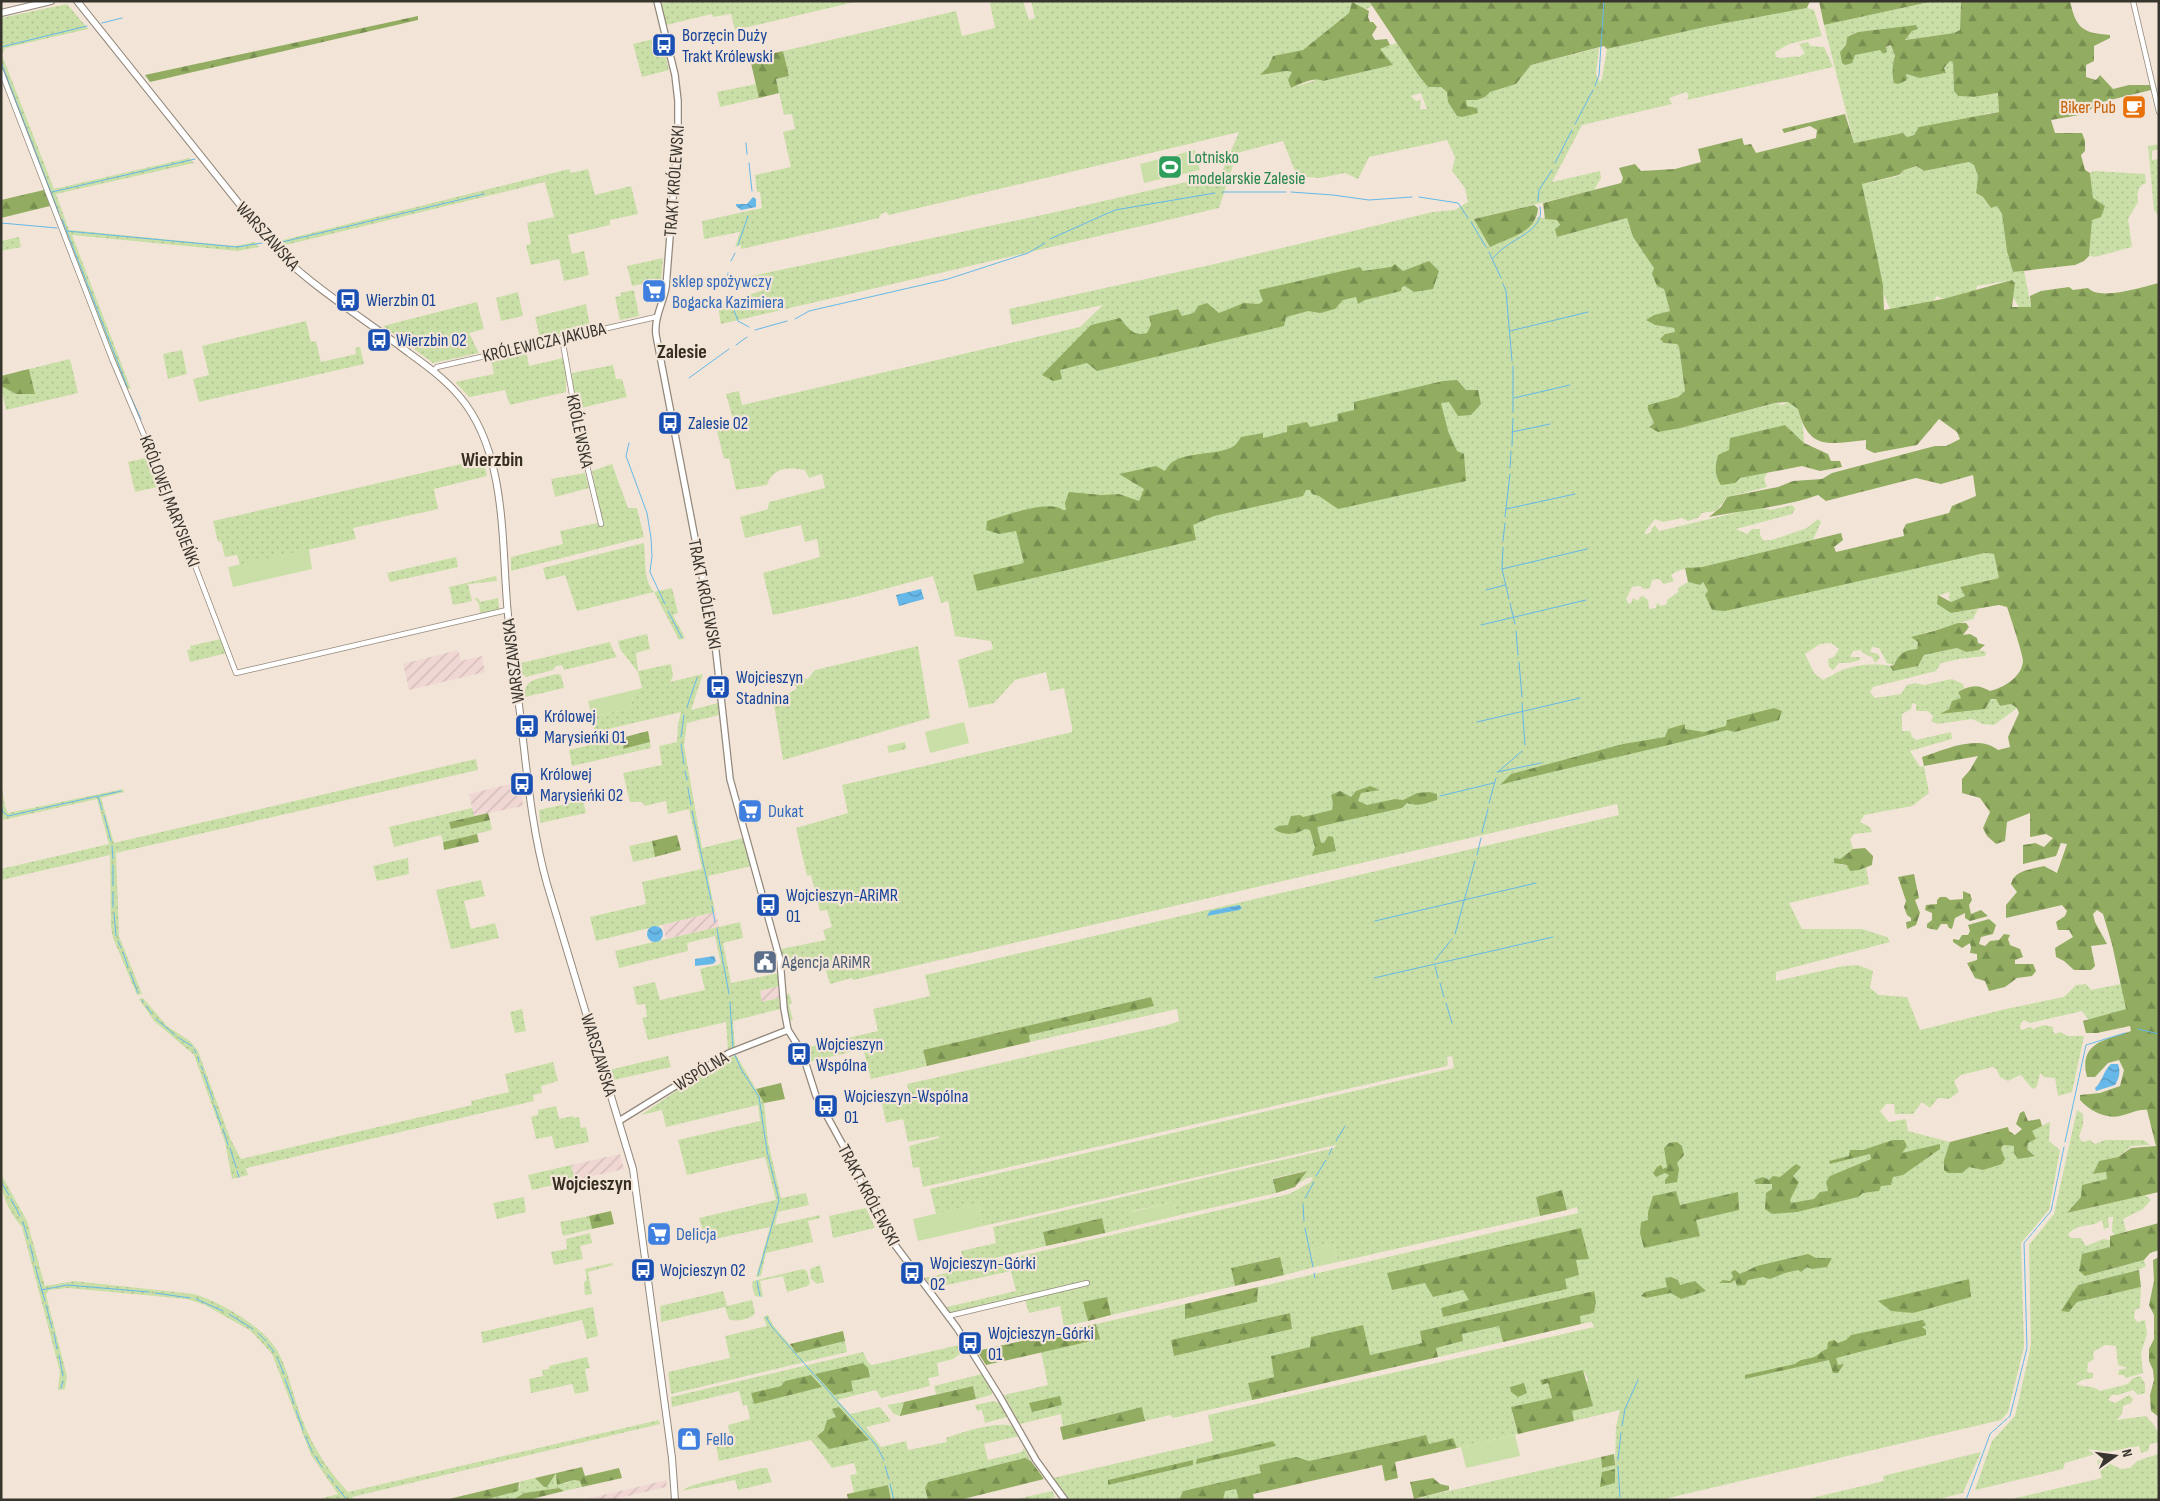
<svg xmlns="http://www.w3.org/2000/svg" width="2160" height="1501" viewBox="0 0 2160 1501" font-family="'Sofia Sans Condensed',sans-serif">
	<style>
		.industrial { fill: url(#industrial-furrows) }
		.grass { fill: url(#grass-dots); fill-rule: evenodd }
		.forest { fill: url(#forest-firs) }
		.park { fill: url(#park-crowns) }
		.garden { fill: #cadfa7 }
		.water { fill: url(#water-waves) }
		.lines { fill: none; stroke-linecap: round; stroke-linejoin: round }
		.stream { stroke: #66b8e9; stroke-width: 1 }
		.minor-casing { stroke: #93887b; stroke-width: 6 }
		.tertiary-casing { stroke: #93887b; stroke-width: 8 }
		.secondary-casing { stroke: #93887b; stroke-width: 8 }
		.minor { stroke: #fff; stroke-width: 4.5 }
		.tertiary { stroke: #fff; stroke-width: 5.5 }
		.secondary { stroke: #fff; stroke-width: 6 }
		.labels { text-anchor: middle; stroke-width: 4.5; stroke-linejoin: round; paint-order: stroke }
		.transit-label { font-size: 18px; fill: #164399; stroke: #f2e5d7; text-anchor: start }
		.food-label { font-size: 18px; fill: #c56008; stroke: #f2e5d7; text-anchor: end }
		.leisure-label { font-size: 18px; fill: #27864d; stroke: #f2e5d7; text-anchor: start }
		.street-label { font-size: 18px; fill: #38342e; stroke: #f2e5d7 }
		.shop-label { font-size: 18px; fill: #366cbe; stroke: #f2e5d7; text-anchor: start }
		.service-label { font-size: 18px; fill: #4e5e75; stroke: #f2e5d7; text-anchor: start }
		.quarter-label { font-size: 20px; font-weight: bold; fill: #372e23; stroke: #f2e5d7 }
	</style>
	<defs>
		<pattern id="industrial-furrows" width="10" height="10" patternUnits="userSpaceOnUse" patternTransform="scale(1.25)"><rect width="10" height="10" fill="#f1d7d4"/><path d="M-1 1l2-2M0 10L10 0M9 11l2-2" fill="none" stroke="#cfb9b6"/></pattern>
		<pattern id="grass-dots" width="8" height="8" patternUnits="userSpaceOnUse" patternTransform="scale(1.25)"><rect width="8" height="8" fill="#cadfa7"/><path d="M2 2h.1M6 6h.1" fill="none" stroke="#aec090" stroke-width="1.8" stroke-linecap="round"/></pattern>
		<pattern id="forest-firs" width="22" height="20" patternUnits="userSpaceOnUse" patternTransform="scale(1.25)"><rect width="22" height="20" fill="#92ad61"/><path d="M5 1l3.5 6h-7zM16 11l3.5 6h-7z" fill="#788e50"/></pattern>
		<pattern id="park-crowns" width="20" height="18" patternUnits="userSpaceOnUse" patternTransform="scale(1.25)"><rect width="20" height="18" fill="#cadfa7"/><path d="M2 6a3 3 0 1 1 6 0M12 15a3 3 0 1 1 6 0" fill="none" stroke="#aec090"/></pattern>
		<pattern id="water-waves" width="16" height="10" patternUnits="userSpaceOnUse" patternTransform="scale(1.25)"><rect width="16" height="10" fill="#66b8e9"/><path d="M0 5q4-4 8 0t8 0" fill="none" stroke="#5596bd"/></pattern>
	</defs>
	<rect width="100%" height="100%" fill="#f2e5d7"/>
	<g class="industrial">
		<polygon points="458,650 461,661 482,656 485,672 409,690 403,664"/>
		<polygon points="510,784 518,796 522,796 523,806 474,816 469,794"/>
		<polygon points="716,912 719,927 666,939 663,925"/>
		<polygon points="779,986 779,998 762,1002 760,991"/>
		<polygon points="620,1154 624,1169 575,1180 571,1165"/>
		<polygon points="667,1480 666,1487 611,1500 582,1500"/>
	</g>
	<g class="grass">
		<polygon points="674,1 859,1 735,30 731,14 713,17 712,14 666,25 660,4"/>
		<path d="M997 1H1023L1029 20 1035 18 1031 1H1369L1372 6 1365 10 1349 13 1303 51 1273 56 1268 67 1261 75 1287 71 1292 72 1291 88 1319 79 1323 81 1393 65 1379 48 1397 43 1428 87H1441L1467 106 1465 100 1485 97 1489 92 1516 84 1531 65 1599 48 1596 74 1600 82 1602 79 1607 49 1705 27 1807 8 1814 10 1822 36 1789 44 1775 52 1776 57C1784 60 1791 55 1799 57L1805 53 1799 44 1808 42 1810 46 1824 47 1833 67 1687 100 1689 95 1686 92 1669 98 1672 104 1582 125 1552 182 1600 171 1601 178 1594 190 1474 219 1533 223 1538 217 1557 220 1560 226 1557 237 1627 218 1633 237 1652 262 1664 289 1670 311 1654 315 1647 320 1655 325 1674 328 1675 332 1665 334 1664 343 1677 344 1679 347 1685 391 1678 397 1648 410 1654 423 1649 426 1681 428 1776 403 1782 405 1788 402 1798 409 1803 427 1804 443 1785 425 1740 478 1768 472 1764 478 1767 487 1727 497 1716 511 1702 513 1698 518 1688 521 1682 518 1663 522 1655 519 1644 533 1647 534 1651 532 1652 528 1655 525 1659 531 1760 507 1771 510 1792 505 1795 509 1792 514 1736 529 1747 534 1752 529H1760V535L1763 540H1772L1807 528 1818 519 1821 522 1813 540 1702 567C1691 568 1679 568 1671 575L1674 581 1664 584 1659 579 1652 580 1650 588 1644 589 1640 586 1632 587 1626 599 1629 604 1631 603 1633 598 1638 601 1640 597 1643 596 1648 600 1649 609 1656 608 1657 603 1661 606 1667 604V600L1678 592V588L1688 582 1700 585 1702 581 1708 591 1985 553 1994 554 1999 578 1960 587 1965 596 1951 602 1948 597 1950 595 1949 592 1938 596 1951 613 1978 609 1973 619 1912 637 1918 642 1917 649C1905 650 1899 653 1894 665L1887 663 1879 648 1872 647 1870 652 1878 654 1880 658 1875 663 1872 657 1866 655 1860 650 1853 651 1850 657H1860V660L1849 663H1839L1833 670 1829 667 1828 659 1834 657 1839 649 1831 643 1820 644 1805 654 1814 673 1823 680C1830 677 1835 673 1842 670 1854 665 1878 663 1890 666L1893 671 1918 666 1924 655 1957 648 1966 652 1979 650 1986 652 1985 656 1959 659 1941 663 1936 671 1873 687 1870 692 1875 698 1901 694 1907 685 1915 683 1924 685 1952 679 1963 684 1964 688 1958 692 1962 698 1949 709 1943 711 1996 699 2000 706 2011 704 2017 708 1994 725 1983 724 1972 719 1937 724 1931 721 1933 716 1928 711H1916V704L1912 703 1911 709 1902 714V731H1910L1912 737 1916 740 1951 732 1952 739 1910 751 1920 767 1924 766 1929 793 1912 806 1864 815 1860 822 1870 827 1872 832 1854 834 1850 839 1853 849 1840 859 1841 865H1847L1859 870 1866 867 1869 884 1789 903 1802 929H1862L1887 937 1890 942 1776 972V981L1844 966 1858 965 1873 971 1870 988 1879 995 1907 997 1920 1030 2006 1009 2064 997 2076 985 2086 984 2091 990 2121 984 2126 1009 2089 1020 2082 1011 2030 1023 2024 1020 2021 1023 2020 1028 2022 1030 2030 1027 2033 1029 2044 1025 2053 1027V1032L2056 1034 2060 1032 2068 1036H2084L2072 1092 2058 1096 2055 1078 2044 1077 2040 1073 2037 1086 2034 1089C2027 1085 2026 1079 2020 1075L2008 1081 2000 1077 1997 1070 1993 1067 1961 1075 1954 1081 1959 1092 1949 1099 1938 1098 1930 1108 1922 1102 1913 1114H1895L1894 1104H1886L1880 1111 1889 1122 1906 1119 1908 1131 1950 1142 1944 1160 1983 1170 2003 1145 2014 1146 2035 1155 2027 1149 2031 1131 2050 1122 2049 1141 2060 1150 2049 1210 2021 1243 2024 1347 2008 1412 2001 1420 1660 1500H1423L1422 1497 1601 1457 1602 1468 1615 1465 1616 1427 1620 1410 1574 1421 1571 1411 1588 1379 1583 1370 1540 1380 1542 1385 1548 1383 1552 1398 1512 1413 1518 1434 1457 1448 1452 1438 1429 1444 1425 1435 1309 1461 1259 1465 1261 1473 1183 1491 1179 1500H1070L1053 1478 1213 1441 1208 1415 1594 1327 1592 1322 1581 1324 1580 1316 1594 1313 1596 1302 1593 1291 1420 1331 1422 1343 1370 1355 1311 1338V1347L1271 1356 1274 1377 1248 1383 1252 1400 1173 1418 1170 1415 1145 1421 1142 1407 1063 1426 1061 1414 1020 1424 1004 1395 1048 1385 1041 1352 1100 1339 1096 1324 1185 1304V1319L1257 1302 1258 1287 1578 1213 1577 1207 1567 1210 1562 1190 1536 1197 1540 1216 1338 1262 1334 1244 1311 1249 1315 1267 1284 1275 1279 1257 1231 1268 1235 1286 1111 1315 1107 1297 1084 1303 1088 1321 1064 1326 1060 1306 1029 1313 1025 1300 953 1317 947 1307 1016 1291 1011 1271 933 1288 925 1278 1289 1194 1311 1182 1313 1177 1307 1178 1298 1184 1306 1171 1273 1178 1276 1193 1176 1216 1173 1202 1132 1211 1134 1226 1105 1233 1101 1218 1043 1232 1046 1246 965 1265 961 1251 996 1243 993 1227 1334 1148 1336 1145 983 1226 978 1204 936 1214 930 1189 1454 1068 1452 1056 1447 1057 1448 1063 1447 1066 923 1187 919 1167 913 1168 909 1146 939 1138V1136L908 1142 903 1119 886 1123 882 1103 910 1097 907 1084 1168 1025 1179 1021 1177 1009 1030 1042 1029 1035 1153 1006 1151 997 923 1050 927 1066 871 1079 863 1049 809 1062 805 1048 878 1031 873 1009 930 996 925 975 1619 815 1617 804 853 980 852 978 830 984 823 961 786 970 781 949 826 940 823 930 832 927 827 910 820 911 811 875 807 876 796 828 848 813 842 785 1072 732V727L1064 688 1050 691 1046 672 1015 680 994 703 969 708 958 660 993 649 991 641 955 636 948 601 941 603 933 576 855 597 773 615 763 573 820 557 817 539 805 542 801 525 745 538 740 517 768 509 769 502 825 488 822 474 809 478 805 470C788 467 773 467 767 485L736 490 729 458 724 459 717 431 735 426 726 394 739 391 742 405 1080 327 1103 305 1012 325 1009 309 1219 263 1433 212 1455 210 1468 202 1465 188 1452 171 1455 157 1447 140 1369 157 1358 179 1345 173 1320 178 1297 176 1283 141 1237 153 1219 208 721 324 718 306 748 300 749 295 766 289 764 283 736 289 735 285 742 278 1056 212 1221 174 1239 132 889 215 886 212 881 214 879 218 741 249V245L735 247 740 232 704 239 702 221 762 208 760 192H757L755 175 791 167 783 132 795 129 792 114 784 115 776 79 789 76 783 51 956 11 962 36 995 28 990 3ZM1421 93 1427 109H1420L1421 100 1416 101 1411 96ZM1565 1279 1566 1289 1443 1317 1441 1308 1470 1300 1463 1289 1434 1297 1426 1283ZM1290 1313 1292 1329 1174 1356 1171 1340Z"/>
		<polygon points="1934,1 1961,1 1960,30 1954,33 1904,40 1917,26 1858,32 1847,37 1846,45 1840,52 1855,55 1880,49 1883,54 1886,48 1892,45 1895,57 1893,62 1893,78 1906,74 1920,78 1946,73 1944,68 1950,61 1953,62 1954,91 1958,96 1974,97 1999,93 2000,112 1989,113 1907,137 1903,133 1854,143 1824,25"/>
		<polygon points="67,4 88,29 5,48 2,55 54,189 189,158 194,163 56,194 69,230 235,246 255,242 259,247 238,251 72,235 131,389 126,388 119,372 1,66 1,18"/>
		<polygon points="661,37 669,70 642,77 633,44"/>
		<polygon points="756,84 759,98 720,107 717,92"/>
		<polygon points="2159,144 2159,149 2152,151 2152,160 2159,159 2159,217 2154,210 2148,146"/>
		<polygon points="1969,162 1974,165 1978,176 1976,193 1983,197 1991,208 1997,206 2002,214 2013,272 2024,270 2031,307 2019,307 2013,297 2015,283 2012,280 1977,286 1976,290 1943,299 1937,296 1933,301 1890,309 1884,295 1862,184 1899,176 1904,170 1917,166 1924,171"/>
		<polygon points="569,169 571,173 588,169 595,195 631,186 638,214 610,220 610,225 568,235 572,254 584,251 589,275 564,281 559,259 531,265 526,245 531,244 527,223 554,217 545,182 290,244 283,245 279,241"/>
		<path d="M2094 171 2145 174 2146 183C2137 186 2137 194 2138 202L2128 219 2132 247 2095 257 2089 256 2093 198 2090 173Z"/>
		<polygon points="19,237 21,247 1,251 1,241"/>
		<polygon points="663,258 661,280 632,286 627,266"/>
		<polygon points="634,290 639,316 620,320 615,297 621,296 620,293"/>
		<polygon points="518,292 523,316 501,321 496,298"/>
		<polygon points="477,302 484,329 469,333 479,353 433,363 383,326"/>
		<polygon points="586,304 590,327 540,339 535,317"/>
		<polygon points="306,321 311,342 316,341 321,362 356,354 355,348 360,347 364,364 199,402 193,379 209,375 202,346"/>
		<polygon points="182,350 187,374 168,379 163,354"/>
		<polygon points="526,351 529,366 563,358 566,375 566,392 510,405 505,390 469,397 455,382 494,374 491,359"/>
		<polygon points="70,359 78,393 6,410 1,386 16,394 35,393 29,369"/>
		<polygon points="613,365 616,379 622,379 627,397 577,409 573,390 572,373"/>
		<polygon points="150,457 162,486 135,492 128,462"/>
		<polygon points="483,459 487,476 434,489 438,509 353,528 356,539 240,565 237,555 225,557 221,541 218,542 213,521"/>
		<polygon points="612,464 628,508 637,508 644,537 511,571 511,557 563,544 560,531 597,523 602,525 592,471"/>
		<polygon points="585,473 589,488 555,497 551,479"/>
		<path d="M644 543C646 560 643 579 654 592L672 588 678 613 673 615 685 638 679 640 654 592 577 611 565 575 546 580 543 568Z"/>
		<polygon points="456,557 458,567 390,582 387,573"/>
		<polygon points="496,576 497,581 468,584 472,601 453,605 449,587"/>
		<polygon points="474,598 479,599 480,602 498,598 499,609 480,613 479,604"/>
		<polygon points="647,634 650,649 636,653 638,671 671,664 673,676 670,682 703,674 691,710 718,703 719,715 687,723 684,745 702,848 743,838 752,866 708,876 715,912 596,941 590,917 646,904 642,882 702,869 689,809 668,814 666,801 645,806 642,802 630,802 623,773 662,765 659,746 677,742 678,724 681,712 595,732 592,717 631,708 634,690 642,688 638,672 620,649 618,641"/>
		<polygon points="221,639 227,653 190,662 187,650 191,649 190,646"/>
		<polygon points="610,642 613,650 617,657 564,670 562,665 556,666 553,670 526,677 522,674 521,663"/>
		<polygon points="918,646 930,718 783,760 773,698 790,693 797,688 792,681 794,676 808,679 815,670"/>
		<path d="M557 674 561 675 564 688 525 697C523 677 541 679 557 674Z"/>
		<polygon points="625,737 623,749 650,742 651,748 572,766 569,750"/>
		<polygon points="476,759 478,770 116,853 119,936 142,994 137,995 113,938 111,927 110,855 1,880 1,869 109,844 97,799 3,820 1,812 1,782 5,806 8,813 123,789 124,792 101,798 114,843"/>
		<polygon points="583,800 586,813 540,823 539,810"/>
		<polygon points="472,808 474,816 449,822 451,829 490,820 492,830 443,842 441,835 394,847 389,827"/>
		<polygon points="652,841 655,857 633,862 629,846"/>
		<polygon points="408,858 409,874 377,881 373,866"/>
		<polygon points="481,880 485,896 464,901 471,929 495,923 499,938 451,949 436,890"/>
		<polygon points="740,922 743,938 723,943 731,983 779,973 779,986 760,991 762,1002 779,998 780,1009 733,1021 735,1047 728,1050 726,1022 648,1040 642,1018 647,1017 645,1004 637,1005 633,987 655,982 660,1000 705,990 700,969 721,964 715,936 687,943 688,951 619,968 615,951"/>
		<polygon points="789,993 792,1003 789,1005 793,1020 788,1021 786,995"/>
		<polygon points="143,998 167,1026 190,1041 198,1051 230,1138 241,1159 472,1105 471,1101 509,1092 505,1074 553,1062 558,1081 541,1086 542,1093 533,1095 534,1101 246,1168 248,1175 232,1179 225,1142 194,1055 154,1021 139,999"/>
		<polygon points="522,1009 526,1031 515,1033 510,1012"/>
		<polygon points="736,1055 764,1103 768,1142 781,1198 806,1193 809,1205 778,1212 775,1225 820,1215 820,1218 808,1221 813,1242 766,1253 761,1276 756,1277 770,1227 706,1241 699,1218 776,1200 765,1157 687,1175 678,1140 760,1121 758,1105 666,1127 662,1110 641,1115 716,1064"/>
		<polygon points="668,1056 671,1067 614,1080 609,1070"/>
		<polygon points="556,1106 559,1119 573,1116 574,1118 579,1117 581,1128 586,1127 589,1142 555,1149 552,1136 536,1139 531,1117 538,1115 538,1110"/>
		<path d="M2077 1110 2083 1114V1125L2079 1137 2082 1142 2090 1140 2095 1144 2105 1140H2144L2150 1145 2131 1146 2118 1157 2099 1161 2094 1174 2106 1172 2107 1179 2081 1197 2068 1213 2145 1195 2151 1200 2143 1209 2123 1219 2126 1231 2115 1235 2112 1231 2113 1217H2108L2109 1227 2104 1229 2102 1220C2090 1229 2082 1221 2068 1234L2071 1238H2081L2086 1246 2103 1239 2110 1240V1247L2085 1276 2144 1260 2146 1266 2139 1270 2078 1285 2069 1312 2077 1302 2141 1287 2140 1308 2135 1310 2134 1317 2137 1322 2145 1320 2147 1334 2141 1353 2143 1373 2126 1378 2124 1375H2118L2119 1370 2128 1368 2118 1365 2116 1346 2105 1345 2093 1352 2094 1359 2088 1363 2087 1372 2093 1373V1378L2082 1380 2076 1384C2085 1388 2090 1384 2100 1391L2128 1384 2133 1378 2140 1376 2145 1383V1393L2138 1395 2133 1390 2118 1395H2112L2108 1400 2115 1403 2129 1395 2133 1399 2131 1403 2123 1406 2122 1414 2116 1420 2146 1416C2154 1425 2159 1429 2159 1442L2150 1444 2148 1451 2141 1453 2139 1446 2092 1455 2065 1463 2063 1469 1975 1490 1992 1441 2015 1416 2029 1355 2031 1343 2029 1245 2054 1214Z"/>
		<polygon points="571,1165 575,1180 532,1190 528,1175"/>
		<path d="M1 1174 27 1221 45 1286 74 1281 194 1294C221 1302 266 1328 279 1354 288 1371 292 1391 298 1408 309 1441 325 1467 348 1492L659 1420 660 1424 352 1497 353 1500H316L338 1494 311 1455 272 1354 251 1331 205 1305 187 1299 68 1288 49 1290 46 1295 67 1376 65 1389 58 1390 60 1372 22 1227C8 1211 1 1195 1 1174Z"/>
		<polygon points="524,1197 526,1212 497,1219 493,1203"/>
		<polygon points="866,1208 875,1228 833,1238 829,1216"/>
		<polygon points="589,1216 592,1229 563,1236 560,1222"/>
		<polygon points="590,1233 592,1243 580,1246 583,1259 554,1265 551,1252 567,1249 566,1239"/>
		<polygon points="612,1263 613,1265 588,1272 592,1294 585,1295 584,1283 587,1279 585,1269"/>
		<polygon points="820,1265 824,1282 817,1284 811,1279 810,1269"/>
		<polygon points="803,1269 807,1271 810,1283 808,1286 787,1292 783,1276 760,1281 763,1297 755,1296 752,1286 753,1281"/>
		<path d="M723 1291 727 1306 752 1300 755 1313C751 1319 735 1323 729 1319L725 1307 661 1322 660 1306Z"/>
		<polygon points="593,1307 598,1336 587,1339 582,1320 483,1343 481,1332"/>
		<polygon points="768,1315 773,1325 796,1352 845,1341 847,1352 671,1394 668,1372 730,1358 725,1336 767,1326 763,1317"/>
		<polygon points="1500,1325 1503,1342 1438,1357 1436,1348 1463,1341 1462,1334"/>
		<path d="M959 1345 963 1352 953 1359 937 1363 939 1376 928 1378 930 1386 881 1398 876 1390 837 1400 850 1414 880 1407 891 1421 866 1427 881 1447 906 1441 908 1450 947 1442 946 1438C962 1432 997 1421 1013 1426L1019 1436 984 1444 988 1460 1022 1452 1024 1448 1031 1461 1025 1458 928 1482 925 1488 928 1500H891L888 1485 854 1493 850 1475 857 1474 854 1463 832 1468 811 1440 719 1461 716 1445 731 1441 728 1425 750 1419 747 1405 743 1406 739 1391 672 1407 671 1397 863 1352 868 1362 872 1365ZM781 1386 822 1387 754 1403 751 1393ZM836 1417 829 1449 817 1436Z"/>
		<polygon points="587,1357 590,1368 585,1369 589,1391 575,1394 572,1384 531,1393 529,1379 543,1376 542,1370 549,1369 549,1366"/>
		<polygon points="982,1374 993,1391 991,1395 976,1399 973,1386 936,1394 934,1386"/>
		<polygon points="994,1401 999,1403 1007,1417 985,1423 982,1410 977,1411 975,1405"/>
		<polygon points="904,1402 900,1416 894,1414 887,1405"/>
		<polygon points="1981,1452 1963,1493 1935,1500 1803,1500 1884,1481 1883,1476"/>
		<polygon points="2158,1454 2159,1500 2007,1500 2102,1478 2097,1461 2107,1457 2111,1464 2121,1469 2130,1468 2137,1461"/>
		<polygon points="761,1468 767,1468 772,1482 738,1490 735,1480 681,1491 693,1485"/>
		<path d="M556 1473 564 1484 574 1480 580 1481 582 1487 564 1491 559 1488 524 1493 513 1500H484L520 1487 519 1482 535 1478 544 1487C550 1483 550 1477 556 1473Z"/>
		<polygon points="1236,1488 1239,1500 1223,1500 1224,1491"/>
		<polygon points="1052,1491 1055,1497 1042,1500 1013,1500"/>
	</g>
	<g class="forest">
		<polygon points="1369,1 1810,1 1807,8 1705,27 1607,49 1604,46 1531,65 1516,84 1490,92 1485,97 1477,100 1466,100 1467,106 1477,108 1478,113 1462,117 1457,116 1448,102 1447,92 1441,87 1428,87 1419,76"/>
		<polygon points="1819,1 1934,1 1824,25"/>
		<path d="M1961 1H2070C2076 28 2082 33 2110 35V38L2094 46V61L2086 65V77L2096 80 2100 75 2113 89 2129 85H2151V90L2098 103 2085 114 2051 120 2055 133H2082L2085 141V151L2081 155 2085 170 2090 173 2093 198 2105 206 2101 217 2092 220 2089 256 2084 261 2075 265 2013 272 2007 251 2002 214 1997 206 1991 208 1983 197 1976 193 1978 176 1974 165 1969 162 1924 171 1917 166 1904 170 1899 175 1862 184 1883 285 1884 310 1943 299 2012 280 2015 283 2012 307H2031L2030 296 2041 291 2069 287 2073 290 2088 288C2100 301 2142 287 2159 283V1192L2067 1213 2081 1197 2082 1185 2107 1179 2106 1172 2093 1174 2099 1161 2118 1157 2131 1148 2156 1146 2147 1110C2137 1109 2130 1114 2120 1116 2105 1119 2090 1111 2080 1100V1095L2100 1093 2120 1086 2124 1070 2119 1060 2108 1063 2095 1077H2087C2078 1042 2106 1040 2131 1031L2130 1026 2097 1033H2086L2083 1021 2126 1009 2112 944 2103 914 2097 910 2093 914 2095 922 2107 944 2091 946 2095 966 2091 970H2074L2064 961 2056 957 2055 948 2073 937 2069 930H2058L2056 922 2065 916 2067 911 2062 905 2006 918V905L2017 892 2011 884C2014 870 2032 869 2044 866L2057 873 2067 844 2061 843 2056 856 2023 864V845L2035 843 2044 847 2053 838 2046 834 2030 837V813L2007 822 2005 841 1996 844 1987 836 1983 828 1990 812 1980 798 1962 793V779L1970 770 1978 756 1924 766 1922 757C1945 750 1977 734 1998 750L2010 747 2008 737 2019 713 2017 708 2011 704 2000 706 1996 699H1991L1985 709 1940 714 1949 709 1952 701 1961 698 1958 692C1970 685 1978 684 1990 691 2003 688 2022 677 2023 661 2023 654 2010 616 2007 607L1999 605 1951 613 1937 604 1938 595 1951 602 1965 596 1960 587 1999 578 1994 554 1985 553 1725 611 1712 610 1705 595 1708 591 1703 582 1700 585 1688 582 1685 568 1702 567 1841 533 1843 540 1834 547 1836 552 1904 536 1903 530 1906 524 1949 513 1952 506 1976 496 1973 475 1941 484 1916 478 1826 501 1818 495C1784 507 1745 510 1709 517L1721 507 1727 497 1778 487 1793 481 1822 479 1832 473 1935 446H1946L1960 439 1957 432 1939 419 1917 445 1874 453 1866 449V440C1829 444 1809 451 1798 409L1788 402 1775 403 1681 428 1658 432 1649 427 1654 423 1648 410V405L1678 397 1685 391 1679 347 1677 344 1664 343 1660 339 1665 334 1675 332 1674 328 1655 325 1646 320 1654 315 1670 311 1664 289 1657 286 1652 274 1654 268 1633 237 1627 218 1557 237 1555 229 1560 225 1557 220 1545 219 1543 203 1621 183 1623 178 1619 168 1635 164 1641 171 1675 169 1701 162 1698 149 1742 138 1744 145 1751 144 1756 153 1816 138 1817 130 1810 126 1784 133 1782 129 1845 114 1854 143 1903 133 1907 137 1914 135 1919 127 1999 112 1998 93 1974 97 1958 96 1954 91 1953 62 1950 61 1944 68 1946 73 1920 78 1906 74 1907 80 1898 84 1894 83C1892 76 1892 63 1895 56L1891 45 1886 47 1887 52 1883 54 1880 50 1855 55 1852 63 1845 65 1842 63 1840 52 1846 45 1847 37 1858 32 1916 25 1918 29 1912 31 1905 40 1954 33 1960 30Z"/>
		<path d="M1352 2 1369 11 1368 17 1370 22H1373L1377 27 1372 35 1375 40 1387 39 1390 45 1380 49 1393 65 1323 81C1314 76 1300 84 1291 88L1288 80 1292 72 1287 71 1260 75 1268 67 1273 56 1303 50 1349 13Z"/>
		<polygon points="418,16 418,20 150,82 145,75"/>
		<polygon points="783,51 789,76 776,79 779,93 759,98 750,59"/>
		<polygon points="44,190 50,206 1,218 1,200"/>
		<path d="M1534 205 1538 208C1537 232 1509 238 1490 247L1474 219Z"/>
		<path d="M1429 261 1439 271 1433 289 1414 292 1405 286 1402 287 1401 291 1365 300 1358 304 1356 297 1343 300 1335 309 1320 313 1308 311 1286 317 1284 326 1097 371 1087 363 1060 370 1062 379 1053 381 1042 375 1091 325 1120 318C1128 328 1133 337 1147 333L1151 325 1149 316 1178 309 1182 316 1194 313 1198 306 1207 303 1219 313 1244 303 1259 304 1263 301 1259 290 1360 267 1363 271 1391 267 1395 264 1403 271Z"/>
		<polygon points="29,369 35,394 16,394 1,386 1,376"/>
		<path d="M1457 380 1466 390H1478L1481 404 1471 415 1458 416 1449 402 1441 403 1448 431 1457 451 1464 454 1466 481 1338 509 1319 496 1312 494 1310 490H1306L1303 496 1214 516 1193 525 1196 540 977 591 973 575 1024 563 1016 531 999 534 986 530 987 521C1004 516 1049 499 1063 510H1066L1065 503 1069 492 1102 495 1119 494 1139 501 1144 489 1119 474 1156 466 1165 471C1176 448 1215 458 1234 446 1236 445 1239 440 1241 437L1263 433V438L1287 432V426L1307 422 1310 427 1338 421 1337 414 1354 410V402L1443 381Z"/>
		<path d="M1785 425 1804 443 1828 454 1831 461H1840L1842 467 1820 471 1802 466 1740 478 1735 483 1721 485C1714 475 1715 467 1718 455L1729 450 1730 438Z"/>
		<path d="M1958 623H1966L1969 627 1963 635 1970 634 1977 638 1978 643 1985 645 1979 650 1966 652 1957 648 1924 655 1918 666 1893 671 1890 666 1894 665C1899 653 1905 650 1917 649L1918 642 1911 637 1934 631Z"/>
		<path d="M1774 708 1782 711 1779 720 1735 732 1727 730C1652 751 1575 765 1500 785L1511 774 1623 744 1665 737 1668 729 1685 724V729L1704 732 1726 726 1727 720Z"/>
		<polygon points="648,731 650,742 623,749 625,737"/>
		<path d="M1370 786 1380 790 1361 793 1358 801 1367 805 1395 799 1403 800 1417 793 1429 792 1437 794V800C1427 803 1418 807 1407 803L1402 808 1317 827 1321 843H1324L1328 836 1333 837 1336 851 1312 856 1315 847 1310 830 1305 829C1296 835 1283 836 1274 829L1278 826 1288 825 1291 816 1300 815 1303 817 1332 810 1333 803 1331 795 1340 791 1351 797 1356 791Z"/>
		<polygon points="488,813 490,820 451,829 449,822"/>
		<polygon points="477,834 479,842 444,850 443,842"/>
		<polygon points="677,835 681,850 655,857 652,841"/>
		<polygon points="1865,848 1873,856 1872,865 1859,870 1850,871 1847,865 1834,863 1834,858 1840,859 1853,849"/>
		<polygon points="1914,874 1919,898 1915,900 1920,913 1916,925 1907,929 1906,922 1911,921 1911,918 1907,915 1904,907 1906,901 1898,877"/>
		<polygon points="1963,891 1970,894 1972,900 1969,905 1971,914 1981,910 1988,916 1970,921 1965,918 1965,913 1955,918 1952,929 1949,928 1947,924 1941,924 1937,930 1927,928 1927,924 1932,920 1932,913 1925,910 1926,905 1937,904 1937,900 1940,897 1946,897 1950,900 1963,899"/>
		<polygon points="1989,919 1996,925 1993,934 1981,937 1979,944 1985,946 1990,941 1999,940 2004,934 2010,935 2008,939 2010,945 2020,949 2023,957 2015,960 2015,964 2033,964 2036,971 2032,976 2017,978 2005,987 1989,991 1985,981 1975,978 1967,963 1977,960 1977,954 1970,953 1971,947 1970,943 1962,948 1953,942 1953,939 1959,940 1962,935 1968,935 1970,931 1968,925"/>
		<polygon points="1151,997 1154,1006 1029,1035 1030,1042 927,1066 923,1050"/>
		<polygon points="781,1083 785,1099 764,1103 756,1089"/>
		<polygon points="2024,1111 2028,1121 2040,1119 2042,1126 2032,1131 2036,1139 2028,1143 2027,1149 2035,1156 2018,1159 2014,1153 2014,1146 2003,1145 2001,1149 2005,1159 2002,1164 1983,1170 1969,1167 1962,1173 1948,1173 1944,1170 1944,1160 1950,1142 2008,1127 2009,1131 2015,1135 2022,1129 2016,1124 2020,1113"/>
		<polygon points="1893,1140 1904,1140 1907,1146 1902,1153 1940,1144 1940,1149 1903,1175 1893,1177 1891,1185 1881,1186 1879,1191 1863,1193 1858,1197 1797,1212 1772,1214 1765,1209 1766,1193 1772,1189 1772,1184 1756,1184 1754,1180 1763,1177 1769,1180 1773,1176 1780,1177 1796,1164 1801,1167 1793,1176 1799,1182 1790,1200 1791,1203 1814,1199 1820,1192 1828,1191 1826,1182 1830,1176 1871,1159 1870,1154 1830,1164 1829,1161 1849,1156 1850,1150 1863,1150"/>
		<polygon points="1677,1142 1682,1146 1684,1155 1677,1163 1679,1169 1677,1182 1665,1184 1665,1180 1669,1175 1665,1173 1656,1177 1653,1173 1657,1167 1661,1165 1663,1169 1667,1167 1664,1148 1669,1143"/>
		<polygon points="1307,1171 1295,1187 1276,1193 1273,1179"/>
		<polygon points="1562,1190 1567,1210 1540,1216 1536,1197"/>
		<polygon points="1676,1191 1680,1205 1738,1192 1739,1210 1696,1220 1700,1236 1644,1248 1640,1233 1641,1222 1648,1220 1648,1212 1653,1196"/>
		<polygon points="611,1211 614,1224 592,1229 589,1216"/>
		<polygon points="1102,1218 1105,1233 1046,1246 1043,1232"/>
		<polygon points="2159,1223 2159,1250 2150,1253 2144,1260 2085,1276 2079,1271 2082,1254 2110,1247 2110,1236"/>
		<polygon points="1581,1228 1589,1259 1576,1260 1579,1275 1565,1279 1567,1289 1443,1317 1441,1308 1469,1300 1463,1290 1433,1297 1425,1283 1392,1290 1387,1273"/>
		<polygon points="1808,1254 1816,1258 1832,1258 1827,1267 1812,1269 1807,1267 1801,1272 1798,1270 1785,1273 1770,1279 1763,1277 1748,1280 1745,1285 1737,1286 1735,1280 1730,1283 1719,1283 1723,1280 1730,1281 1733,1277 1731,1272 1735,1270 1740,1274 1757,1266"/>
		<polygon points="1280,1257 1284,1275 1235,1286 1231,1268"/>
		<polygon points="2159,1257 2159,1417 2151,1411 2150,1395 2154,1380 2153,1370 2149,1361 2149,1349 2154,1339 2154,1315 2149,1305 2154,1281 2153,1260"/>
		<polygon points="2139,1270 2141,1287 2077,1302 2069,1312 2061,1311 2078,1285"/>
		<polygon points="1671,1277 1678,1280 1680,1285 1695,1281 1706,1291 1681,1299 1671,1293 1646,1298 1641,1296 1645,1292 1667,1287 1665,1278"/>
		<polygon points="1969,1279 1971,1297 1913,1313 1891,1311 1878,1301"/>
		<polygon points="1258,1287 1257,1302 1185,1319 1185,1304"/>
		<polygon points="1594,1291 1596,1302 1594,1313 1580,1316 1581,1324 1503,1342 1499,1326 1462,1334 1463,1341 1436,1348 1438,1357 1252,1400 1248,1383 1274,1377 1271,1356 1310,1347 1311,1337 1363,1325 1370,1355 1422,1343 1420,1331"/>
		<polygon points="1107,1297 1111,1315 1088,1321 1083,1302"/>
		<polygon points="1290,1313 1292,1329 1174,1356 1171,1340"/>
		<path d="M1923 1320 1926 1325 1922 1327 1926 1330V1335L1836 1358 1838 1365 1844 1364 1838 1373H1833L1829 1360 1745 1379V1375L1795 1364C1803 1357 1809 1360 1816 1356 1821 1353 1821 1351 1827 1349L1828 1342 1834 1340 1838 1343 1846 1340 1851 1335Z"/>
		<polygon points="1096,1324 1100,1339 986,1365 977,1351"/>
		<polygon points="843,1331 845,1341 796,1353 790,1344"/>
		<polygon points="863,1363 868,1368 870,1377 851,1381 853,1391 834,1395 815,1374"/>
		<polygon points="1583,1370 1593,1406 1572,1411 1574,1421 1518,1434 1511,1407 1552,1398 1548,1383 1542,1385 1540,1380"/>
		<polygon points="811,1375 822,1387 754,1404 751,1393 781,1386 785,1381"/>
		<polygon points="1524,1383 1527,1393 1518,1397 1511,1392 1510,1387"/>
		<polygon points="973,1386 976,1399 900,1416 904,1402"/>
		<polygon points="1060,1396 1062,1405 1032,1412 1029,1403"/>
		<polygon points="839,1407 869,1440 829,1449 817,1436 824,1430 827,1420 836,1417 832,1409"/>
		<polygon points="1142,1407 1145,1421 1063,1440 1060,1427"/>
		<polygon points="1426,1435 1429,1444 1453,1438 1457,1448 1395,1462 1398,1478 1385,1481 1382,1465 1253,1494 1254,1500 1239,1500 1236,1489 1225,1491 1223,1500 1179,1500 1183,1491 1261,1473 1259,1465 1296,1457 1309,1461"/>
		<polygon points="1273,1441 1276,1446 1196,1464 1197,1459"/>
		<polygon points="1614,1454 1615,1465 1602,1468 1601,1457"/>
		<polygon points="1025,1458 1031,1461 1044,1479 959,1500 928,1500 925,1488 928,1482"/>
		<polygon points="1193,1460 1193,1465 1108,1485 1108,1480"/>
		<polygon points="582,1467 585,1476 619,1468 622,1478 582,1487 580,1481 574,1480 557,1485 556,1473 547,1487 544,1487 535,1478"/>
		<polygon points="1615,1469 1615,1483 1600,1487 1602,1472"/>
		<polygon points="1433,1478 1440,1484 1449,1486 1449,1490 1414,1499 1410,1482"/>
		<polygon points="519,1482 518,1491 484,1500 445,1500"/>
		<polygon points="888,1485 891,1500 848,1500 847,1494"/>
		<polygon points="559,1488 564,1491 528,1500 513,1500 524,1493"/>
	</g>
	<polygon class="park" points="905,742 906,749 889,753 887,746"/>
	<g class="garden">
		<polygon points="1195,150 1200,170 1144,183 1140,164"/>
		<polygon points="309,549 312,569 233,587 228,567"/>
		<polygon points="634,690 631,708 592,717 588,701"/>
		<polygon points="964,722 969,743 930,753 925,732"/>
		<polygon points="1173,1202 1176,1216 1134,1226 1131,1212"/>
		<polygon points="978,1204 983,1226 918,1241 913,1219"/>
		<polygon points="1334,1244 1338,1262 1315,1267 1311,1249"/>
		<polygon points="1515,1435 1520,1456 1466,1468 1461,1447"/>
	</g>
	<g class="water">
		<polygon points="753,197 756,199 756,207 741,210 736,206 736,204 747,204"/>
		<polygon points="921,589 924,599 899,606 896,595"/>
		<polygon points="1239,905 1242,908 1239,910 1207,916 1210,911"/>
		<circle cx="655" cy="934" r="8"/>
		<polygon points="714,956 716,961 713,964 695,966 695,959"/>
		<path d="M2111 1064H2118C2121 1072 2119 1078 2115 1085L2096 1091 2095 1088C2103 1081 2103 1071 2111 1064Z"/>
	</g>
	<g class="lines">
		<g class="stream">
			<polyline points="102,23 122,18"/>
			<polyline points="1,47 87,26"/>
			<polyline points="1,62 59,213"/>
			<polyline points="1595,86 1599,75 1604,1"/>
			<polyline points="1575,124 1593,90"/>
			<polyline points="746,143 747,154"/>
			<polyline points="749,163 752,191"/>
			<polyline points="1555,163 1572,130"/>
			<polyline points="52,192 195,159"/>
			<polyline points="1223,192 1286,192"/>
			<polyline points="1291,192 1333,195 1369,200 1412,197"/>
			<polyline points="1419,197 1458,203 1468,218"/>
			<polyline points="1538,201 1539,190 1552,170"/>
			<polyline points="62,219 127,386"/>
			<polyline points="1471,222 1486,247"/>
			<polyline points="1,223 57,228"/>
			<polyline points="67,231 237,247 262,243"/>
			<polyline points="1050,239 1115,210 1215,193"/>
			<polyline points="278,243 484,194"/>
			<polyline points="738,245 748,216"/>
			<polyline points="1489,252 1501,278"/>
			<path d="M1493 258C1497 254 1500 250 1505 247 1518 237 1545 228 1540 207"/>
			<polyline points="731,261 735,253"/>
			<polyline points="1503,284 1506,291 1512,361"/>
			<polyline points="727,285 728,273"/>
			<polyline points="732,305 738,321 749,327"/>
			<polyline points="795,319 809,311 948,279 1028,253 1045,243"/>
			<polyline points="755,330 787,321"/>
			<polyline points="1510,331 1588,312"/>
			<polyline points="736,345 747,337"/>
			<polyline points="1513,366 1513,412"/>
			<polyline points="689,378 729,349"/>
			<polyline points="130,395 141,419"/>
			<polyline points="1514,398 1570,385"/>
			<polyline points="664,414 668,409"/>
			<polyline points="1512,432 1550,424"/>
			<polyline points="629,443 626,456 647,513 651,538 652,556 650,572 665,604"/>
			<polyline points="1512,446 1513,418"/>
			<polyline points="1510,468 1511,451"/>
			<polyline points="1506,509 1575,494"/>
			<polyline points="1505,517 1510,474"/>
			<polyline points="1503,541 1505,523"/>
			<polyline points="1503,547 1502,569 1509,599"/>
			<polyline points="1502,569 1587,549"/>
			<polyline points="1486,590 1505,585"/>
			<polyline points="1510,603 1515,624"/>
			<polyline points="668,611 682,638"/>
			<polyline points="1481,625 1586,600"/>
			<polyline points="1516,631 1518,655"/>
			<polyline points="1519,662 1522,697"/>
			<polyline points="1522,703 1525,745"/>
			<polyline points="687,707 697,678"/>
			<polyline points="1477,722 1580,698"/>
			<polyline points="681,737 684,715"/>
			<polyline points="681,744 684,764"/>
			<polyline points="685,771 687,780"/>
			<polyline points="1497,772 1541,763"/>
			<polyline points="1498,772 1522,751"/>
			<polyline points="688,788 691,805"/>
			<polyline points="99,796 121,791"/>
			<polyline points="1440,796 1494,783"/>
			<polyline points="1489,803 1496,778"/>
			<polyline points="1,804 3,812 8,816 98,796 102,810"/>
			<polyline points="692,811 711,900"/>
			<polyline points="104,815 111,841"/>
			<polyline points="1482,832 1488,809"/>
			<polyline points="112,846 113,859"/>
			<polyline points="1477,855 1481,838"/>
			<polyline points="113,865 113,886"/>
			<polyline points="113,892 113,907"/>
			<polyline points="712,906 715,922"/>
			<polyline points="114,913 116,936"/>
			<polyline points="1375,921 1536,883"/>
			<polyline points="717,929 729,994"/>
			<polyline points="1455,934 1475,861"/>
			<polyline points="118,941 121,948"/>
			<polyline points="123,952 128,967"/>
			<polyline points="1435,960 1452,939"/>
			<polyline points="1435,966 1438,978"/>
			<polyline points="130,972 138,993"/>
			<polyline points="1374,978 1553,937"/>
			<polyline points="1440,983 1444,997"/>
			<polyline points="142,1000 143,1002"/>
			<polyline points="730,1002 733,1049"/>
			<polyline points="1446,1003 1452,1023"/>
			<polyline points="146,1006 152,1014"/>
			<polyline points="156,1019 175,1035"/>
			<polyline points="2138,1029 2159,1034"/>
			<polyline points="179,1038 192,1046"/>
			<polyline points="194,1049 196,1053"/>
			<polyline points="734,1053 741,1069 759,1097 767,1151 779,1200 758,1275"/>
			<polyline points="198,1057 199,1062"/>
			<polyline points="201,1066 203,1070"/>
			<polyline points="204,1074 213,1100"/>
			<polyline points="214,1105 221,1125"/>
			<polyline points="223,1129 228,1145"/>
			<polyline points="1336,1141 1345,1126"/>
			<polyline points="2065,1142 2086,1045 2125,1033"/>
			<polyline points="230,1148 236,1167"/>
			<polyline points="1329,1155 1332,1148"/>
			<polyline points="237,1171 239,1177"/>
			<polyline points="1316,1176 1326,1160"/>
			<polyline points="1,1182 9,1195"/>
			<polyline points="1305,1198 1314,1182"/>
			<polyline points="11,1199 20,1216"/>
			<polyline points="1303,1204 1304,1221"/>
			<polyline points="23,1222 28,1239"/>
			<polyline points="1305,1228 1313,1267"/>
			<polyline points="30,1245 34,1261"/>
			<polyline points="35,1266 45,1301"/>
			<polyline points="1314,1273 1315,1278"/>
			<polyline points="757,1281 760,1296"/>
			<polyline points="41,1290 67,1285 149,1292"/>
			<polyline points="155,1293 190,1298"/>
			<polyline points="196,1299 223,1311"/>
			<polyline points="46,1305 52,1328"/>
			<polyline points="229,1314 253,1329"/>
			<polyline points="766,1317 772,1327 876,1445 884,1460"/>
			<polyline points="54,1333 57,1349"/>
			<polyline points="258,1333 266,1341"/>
			<polyline points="268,1344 274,1352"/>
			<polyline points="59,1355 63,1376"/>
			<polyline points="277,1357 284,1374"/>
			<polyline points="285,1379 294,1404"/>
			<polyline points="61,1388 63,1381"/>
			<polyline points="296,1410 303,1430"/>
			<polyline points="1622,1426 1625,1409 1638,1380"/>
			<polyline points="305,1436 312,1451"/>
			<polyline points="315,1456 322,1467"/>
			<polyline points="1618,1460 1621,1433"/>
			<polyline points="885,1466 889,1479"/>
			<polyline points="1618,1466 1620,1497"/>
			<polyline points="328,1475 333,1481"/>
			<polyline points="890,1484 894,1500"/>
			<polyline points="336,1486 347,1500"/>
			<polyline points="1966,1500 1990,1434 2010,1416 2027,1348 2024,1243 2051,1211 2064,1147"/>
		</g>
		<defs>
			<g id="minor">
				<polyline points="2133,1 2159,112"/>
				<polyline points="1,71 112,359 157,466 236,673 507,610"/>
				<polyline points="562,338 578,428 601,524"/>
				<polyline points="433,371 437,367 656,317"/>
				<polyline points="948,1316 1087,1283"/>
			</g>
			<g id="tertiary">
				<path d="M657 1 675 75 678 101V134L666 287C663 304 654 317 656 335L715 643 730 779 780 960 784 1009 788 1030 802 1052 816 1096 845 1149 886 1233 957 1328 1000 1397 1036 1460 1065 1500"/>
				<polyline points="619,1121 729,1053 788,1030"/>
			</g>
			<g id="secondary">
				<path d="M77 1 277 251C316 290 365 319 409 353 427 366 445 379 460 397 508 454 501 545 508 615 512 654 518 693 522 731 528 783 533 834 547 884L633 1169 672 1458 675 1500"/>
				<polyline points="1,13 51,1"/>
			</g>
		</defs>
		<use href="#minor" class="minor-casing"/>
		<use href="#tertiary" class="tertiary-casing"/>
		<use href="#secondary" class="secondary-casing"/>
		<use href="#minor" class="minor"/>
		<use href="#tertiary" class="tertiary"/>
		<use href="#secondary" class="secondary"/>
	</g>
	<defs>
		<symbol id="bus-square" viewBox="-11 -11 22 22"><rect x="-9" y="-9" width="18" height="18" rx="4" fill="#1a4fb4" stroke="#f2e5d7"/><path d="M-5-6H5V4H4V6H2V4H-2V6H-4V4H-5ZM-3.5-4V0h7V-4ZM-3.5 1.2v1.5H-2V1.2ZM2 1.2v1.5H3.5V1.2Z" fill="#fff"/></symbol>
		<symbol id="cafe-square" viewBox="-11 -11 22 22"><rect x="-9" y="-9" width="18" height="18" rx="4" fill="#e8710a" stroke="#f2e5d7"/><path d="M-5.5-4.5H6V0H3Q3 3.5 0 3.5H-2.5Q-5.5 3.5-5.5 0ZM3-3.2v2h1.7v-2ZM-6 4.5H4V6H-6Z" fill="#fff"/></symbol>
		<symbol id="stadium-square" viewBox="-11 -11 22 22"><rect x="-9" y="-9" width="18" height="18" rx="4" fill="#2e9e5b" stroke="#f2e5d7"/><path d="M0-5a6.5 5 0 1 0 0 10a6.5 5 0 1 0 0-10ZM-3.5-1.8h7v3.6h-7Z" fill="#fff"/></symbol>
		<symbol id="supermarket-square" viewBox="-11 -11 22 22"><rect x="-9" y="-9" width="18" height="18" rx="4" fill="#3f7fe0" stroke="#f2e5d7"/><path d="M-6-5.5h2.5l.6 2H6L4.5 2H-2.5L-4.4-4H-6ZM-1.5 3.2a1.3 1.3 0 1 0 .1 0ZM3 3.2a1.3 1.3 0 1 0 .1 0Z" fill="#fff"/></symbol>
		<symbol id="civic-square" viewBox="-11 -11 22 22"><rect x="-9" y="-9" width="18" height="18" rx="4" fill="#5c6f8a" stroke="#f2e5d7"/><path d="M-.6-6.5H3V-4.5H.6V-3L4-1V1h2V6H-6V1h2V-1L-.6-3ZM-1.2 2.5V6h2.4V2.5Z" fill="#fff"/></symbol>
		<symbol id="shop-square" viewBox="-11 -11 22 22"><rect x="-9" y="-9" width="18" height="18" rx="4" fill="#3f7fe0" stroke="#f2e5d7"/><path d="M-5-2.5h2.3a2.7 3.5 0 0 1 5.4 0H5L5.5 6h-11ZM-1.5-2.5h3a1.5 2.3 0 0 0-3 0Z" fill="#fff"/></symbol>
	</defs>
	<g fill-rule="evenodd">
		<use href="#bus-square" x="650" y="31" width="28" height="28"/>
		<use href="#cafe-square" x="2120" y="93" width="28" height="28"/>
		<use href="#stadium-square" x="1156" y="153" width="28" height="28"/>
		<use href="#supermarket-square" x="640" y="277" width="28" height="28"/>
		<use href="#bus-square" x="334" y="286" width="28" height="28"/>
		<use href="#bus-square" x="365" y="326" width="28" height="28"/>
		<use href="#bus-square" x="656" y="409" width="28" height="28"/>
		<use href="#bus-square" x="704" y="673" width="28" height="28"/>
		<use href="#bus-square" x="513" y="712" width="28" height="28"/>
		<use href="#bus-square" x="508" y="770" width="28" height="28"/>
		<use href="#supermarket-square" x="736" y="797" width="28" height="28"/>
		<use href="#bus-square" x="754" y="891" width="28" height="28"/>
		<use href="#civic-square" x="751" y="948" width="28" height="28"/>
		<use href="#bus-square" x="785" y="1040" width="28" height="28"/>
		<use href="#bus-square" x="812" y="1092" width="28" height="28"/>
		<use href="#supermarket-square" x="645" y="1220" width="28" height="28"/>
		<use href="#bus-square" x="629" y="1256" width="28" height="28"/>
		<use href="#bus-square" x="898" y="1259" width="28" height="28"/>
		<use href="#bus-square" x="956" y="1329" width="28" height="28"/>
		<use href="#shop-square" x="675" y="1425" width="28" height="28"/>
	</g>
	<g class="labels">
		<g class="transit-label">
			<text x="682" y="41">Borzęcin Duży<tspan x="682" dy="21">Trakt Królewski</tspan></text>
			<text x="366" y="306">Wierzbin 01</text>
			<text x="396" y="346">Wierzbin 02</text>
			<text x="688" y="429">Zalesie 02</text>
			<text x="736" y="683">Wojcieszyn<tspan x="736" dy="21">Stadnina</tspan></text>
			<text x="544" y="722">Królowej<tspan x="544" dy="21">Marysieńki 01</tspan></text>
			<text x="540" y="780">Królowej<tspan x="540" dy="21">Marysieńki 02</tspan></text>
			<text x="786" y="901">Wojcieszyn-ARiMR<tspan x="786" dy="21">01</tspan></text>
			<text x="816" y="1050">Wojcieszyn<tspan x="816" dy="21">Wspólna</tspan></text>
			<text x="844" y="1102">Wojcieszyn-Wspólna<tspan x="844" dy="21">01</tspan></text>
			<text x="930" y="1269">Wojcieszyn-Górki<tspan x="930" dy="21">02</tspan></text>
			<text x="660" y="1276">Wojcieszyn 02</text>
			<text x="988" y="1339">Wojcieszyn-Górki<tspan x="988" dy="21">01</tspan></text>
		</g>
		<g class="food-label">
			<text x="2116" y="113">Biker Pub</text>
		</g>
		<g class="leisure-label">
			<text x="1188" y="163">Lotnisko<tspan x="1188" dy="21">modelarskie Zalesie</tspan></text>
		</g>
		<g class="street-label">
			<text transform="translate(674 181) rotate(-86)" y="6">TRAKT KRÓLEWSKI</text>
			<text transform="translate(268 236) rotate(48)" y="6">WARSZAWSKA</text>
			<text transform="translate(544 342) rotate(-13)" y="6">KRÓLEWICZA JAKUBA</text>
			<text transform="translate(580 431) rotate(78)" y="6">KRÓLEWSKA</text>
			<text transform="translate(170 501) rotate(69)" y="6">KRÓLOWEJ MARYSIEŃKI</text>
			<text transform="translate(705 594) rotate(79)" y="6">TRAKT KRÓLEWSKI</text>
			<text transform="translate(513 661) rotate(-97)" y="6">WARSZAWSKA</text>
			<text transform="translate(599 1055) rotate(73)" y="6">WARSZAWSKA</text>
			<text transform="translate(701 1071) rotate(-31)" y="6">WSPÓLNA</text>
			<text transform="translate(869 1195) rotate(62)" y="6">TRAKT KRÓLEWSKI</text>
		</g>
		<g class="shop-label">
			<text x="672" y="287">sklep spożywczy<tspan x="672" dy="21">Bogacka Kazimiera</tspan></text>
			<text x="768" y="817">Dukat</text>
			<text x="676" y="1240">Delicja</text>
			<text x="706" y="1445">Fello</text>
		</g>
		<g class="service-label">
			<text x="782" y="968">Agencja ARiMR</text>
		</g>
		<g class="quarter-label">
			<text x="682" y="358">Zalesie</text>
			<text x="492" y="466">Wierzbin</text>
			<text x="592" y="1190">Wojcieszyn</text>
		</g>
	</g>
	<rect width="2160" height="1501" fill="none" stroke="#38342e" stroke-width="5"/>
	<g transform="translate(2115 1456) rotate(76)" stroke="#f2e5d7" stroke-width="4" paint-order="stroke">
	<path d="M0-4L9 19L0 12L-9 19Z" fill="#38342e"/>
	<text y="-8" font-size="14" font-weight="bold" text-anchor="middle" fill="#38342e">N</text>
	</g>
</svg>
